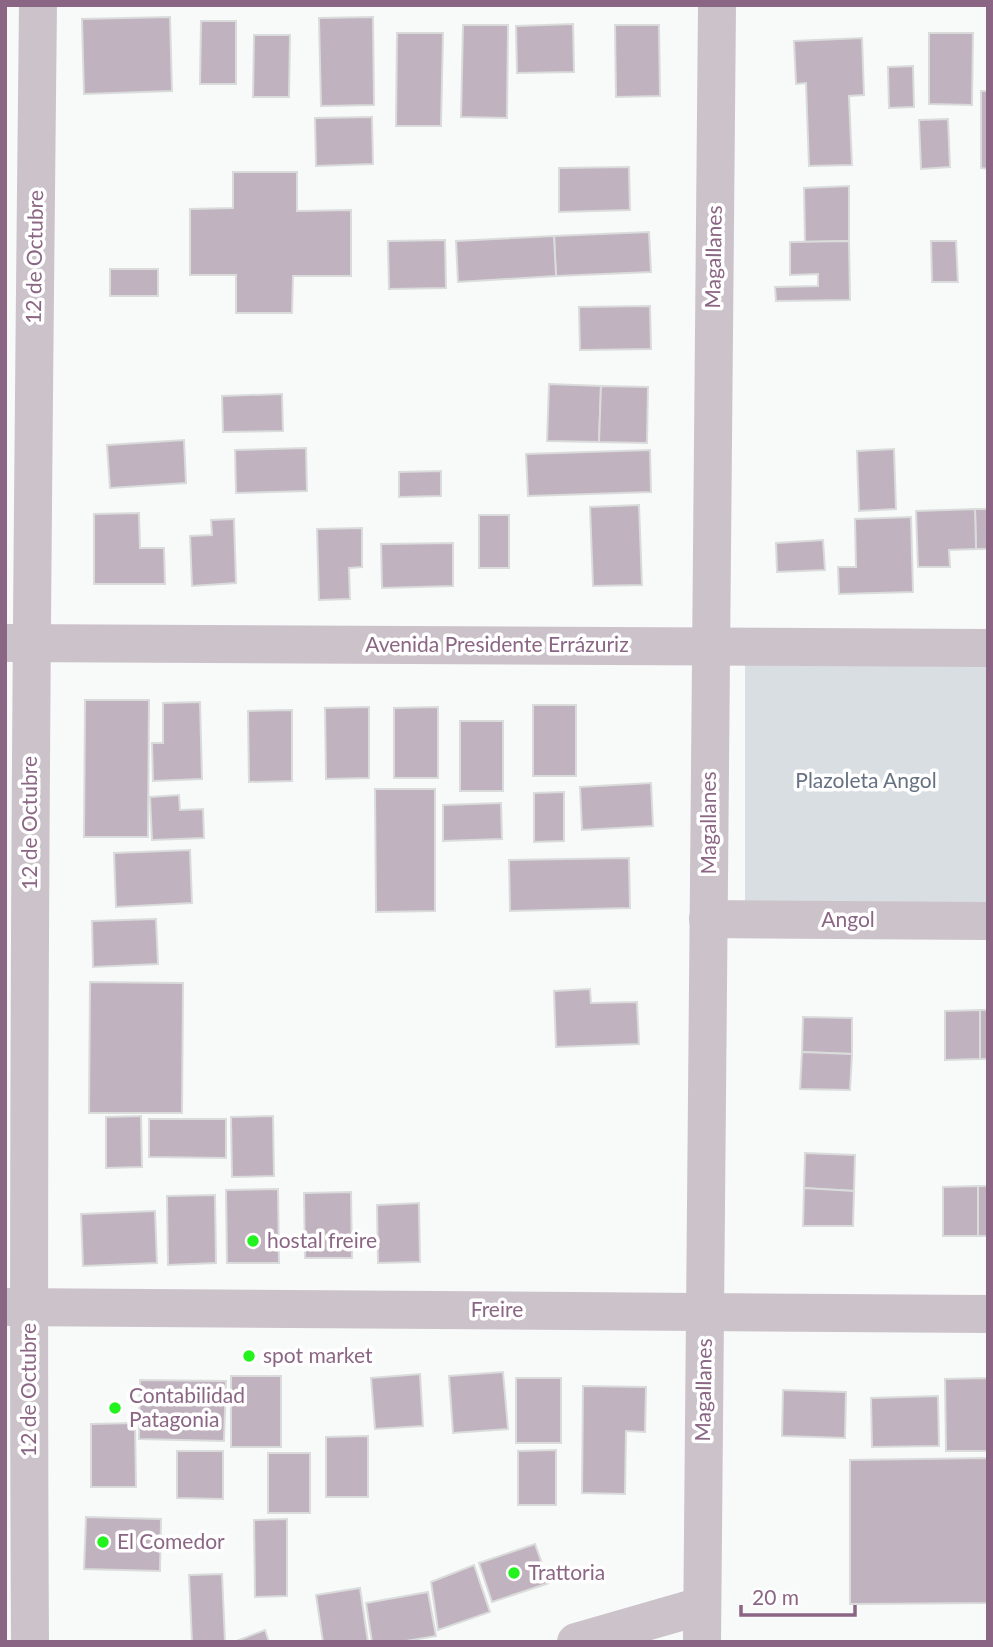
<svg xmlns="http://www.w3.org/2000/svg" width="993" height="1647" viewBox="0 0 993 1647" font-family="Lato,sans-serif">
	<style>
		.green { fill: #d8dee2 }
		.building { fill: #c1b2bf; stroke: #d9dcdb; stroke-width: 2 }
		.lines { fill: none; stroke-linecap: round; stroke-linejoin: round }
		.minor { stroke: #ccc2ca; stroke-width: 38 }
		.poi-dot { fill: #23f21f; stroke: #fff; stroke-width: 2.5 }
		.labels { text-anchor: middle; stroke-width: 7; stroke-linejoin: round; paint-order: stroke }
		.street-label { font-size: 21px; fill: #8b6684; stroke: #fff }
		.park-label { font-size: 21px; fill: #667281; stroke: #fff }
		.poi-label { font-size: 21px; fill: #8b6684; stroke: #fff; text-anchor: start }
	</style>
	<rect width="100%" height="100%" fill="#f7faf9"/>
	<polygon class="green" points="988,652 988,908 745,909 745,653"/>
	<g class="building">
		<polygon points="170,17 172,91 84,94 82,19"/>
		<polygon points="373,17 374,105 321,106 319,18"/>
		<polygon points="201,21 236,21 236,84 200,84"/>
		<polygon points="573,24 574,72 517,73 516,26"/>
		<polygon points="463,25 508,25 507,118 461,117"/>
		<polygon points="615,25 659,25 660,96 616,97"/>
		<polygon points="397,33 443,33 441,126 396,126"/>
		<polygon points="929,33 973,33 972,105 929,104"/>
		<polygon points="254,35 290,35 289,97 253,97"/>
		<polygon points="862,38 864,95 849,96 852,165 809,166 806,83 796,84 794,41"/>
		<polygon points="913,66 914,107 889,108 888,67"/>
		<polygon points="981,91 988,91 988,169 981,168"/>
		<polygon points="372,117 373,164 316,166 315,118"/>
		<polygon points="948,119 950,167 921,169 919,120"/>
		<polygon points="629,167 630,210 559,212 559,168"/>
		<polygon points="233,172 297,172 297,211 351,210 351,276 293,276 292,313 236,313 236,275 190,275 190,209 233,208"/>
		<polygon points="849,186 849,241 805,242 804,188"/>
		<polygon points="649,232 651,272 556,276 554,236"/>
		<polygon points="554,236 556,276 458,282 456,241"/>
		<polygon points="445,240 446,288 389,289 388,241"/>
		<polygon points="849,241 850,300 776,301 775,287 818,286 818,274 790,275 790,242"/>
		<polygon points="931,241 956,241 958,282 932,282"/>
		<rect x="110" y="269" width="48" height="27"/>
		<polygon points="650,306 651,349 580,350 579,307"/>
		<polygon points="549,384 601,386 599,442 547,441"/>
		<polygon points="601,386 648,387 647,443 599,442"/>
		<polygon points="282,394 283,431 223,432 222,396"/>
		<polygon points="184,440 186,483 110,488 107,445"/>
		<polygon points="306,448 307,491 236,493 235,450"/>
		<polygon points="894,449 896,509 859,511 857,451"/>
		<polygon points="650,450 651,492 528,496 526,454"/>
		<polygon points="441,471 441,496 399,497 399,472"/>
		<polygon points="639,505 642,585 593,586 590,507"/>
		<polygon points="975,509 988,509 988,549 976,549"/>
		<polygon points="975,509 976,549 949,550 950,567 918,567 916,511"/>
		<polygon points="139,513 140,548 164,548 165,584 94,584 94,514"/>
		<rect x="479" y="515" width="30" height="53"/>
		<polygon points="911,517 913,592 839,594 838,567 856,567 855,519"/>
		<polygon points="234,519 236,583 192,586 190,536 212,535 211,520"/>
		<polygon points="362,528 362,567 349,568 350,599 319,600 317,529"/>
		<polygon points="823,540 825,570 777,572 776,543"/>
		<polygon points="453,543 453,586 382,588 381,544"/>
		<polygon points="85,700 149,700 148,837 84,837"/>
		<polygon points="200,702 202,779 153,781 152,743 163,743 163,703"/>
		<rect x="533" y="705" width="43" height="71"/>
		<polygon points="369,707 369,778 326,779 325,708"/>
		<polygon points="438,707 438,778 394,778 394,708"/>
		<polygon points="292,710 292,781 249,782 248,711"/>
		<rect x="460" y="721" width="43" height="70"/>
		<polygon points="651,783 653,826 582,830 580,787"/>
		<polygon points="375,789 435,789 435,911 376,912"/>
		<polygon points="564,792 564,841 534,842 534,793"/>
		<polygon points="179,795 180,810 203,809 204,838 152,840 150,797"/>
		<polygon points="501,803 502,839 443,841 443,805"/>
		<polygon points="190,850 192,903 116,907 114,853"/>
		<polygon points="629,858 630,908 510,911 509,860"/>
		<polygon points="156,919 158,964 93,967 92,921"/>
		<polygon points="90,982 183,983 182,1113 89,1113"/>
		<polygon points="590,989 591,1003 637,1002 639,1044 556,1047 554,991"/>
		<rect x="980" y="1010" width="8" height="49"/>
		<polygon points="980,1010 980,1059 945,1060 945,1011"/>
		<polygon points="803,1017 852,1018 852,1054 802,1052"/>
		<polygon points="802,1052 852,1054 850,1090 800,1089"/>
		<polygon points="141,1116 142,1167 106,1168 106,1117"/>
		<polygon points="273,1116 274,1176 232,1177 231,1117"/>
		<polygon points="149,1119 226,1119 226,1158 149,1157"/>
		<polygon points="805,1153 855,1155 854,1191 804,1188"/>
		<polygon points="978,1186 978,1236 943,1236 943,1187"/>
		<rect x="978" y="1186" width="10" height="50"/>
		<polygon points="804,1188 854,1191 853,1226 803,1226"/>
		<polygon points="278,1189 279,1263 227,1263 226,1190"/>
		<polygon points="351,1192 352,1258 305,1258 304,1193"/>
		<polygon points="215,1195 216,1263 168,1265 167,1196"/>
		<polygon points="419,1203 420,1262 378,1263 377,1205"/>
		<polygon points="155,1211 157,1263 83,1266 81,1214"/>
		<polygon points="503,1372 508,1429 453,1433 449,1376"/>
		<polygon points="420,1374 423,1426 375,1429 371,1378"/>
		<rect x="231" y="1376" width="50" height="71"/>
		<rect x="516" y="1378" width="45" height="65"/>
		<polygon points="988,1378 988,1451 946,1451 945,1379"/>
		<polygon points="140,1380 226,1381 224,1441 139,1439"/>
		<polygon points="583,1386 646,1387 645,1432 626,1431 625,1494 582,1493"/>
		<polygon points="783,1390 846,1392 845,1438 782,1436"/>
		<polygon points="938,1396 939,1446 872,1447 871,1398"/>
		<polygon points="135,1423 136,1487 91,1487 91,1424"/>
		<polygon points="368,1436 368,1497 326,1497 326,1437"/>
		<polygon points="556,1450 556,1505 518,1505 518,1451"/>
		<polygon points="177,1451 223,1451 223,1499 177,1498"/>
		<rect x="268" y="1453" width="42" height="60"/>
		<polygon points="988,1458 988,1603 850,1604 850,1460"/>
		<polygon points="86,1517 161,1519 160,1571 84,1569"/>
		<polygon points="287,1519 287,1596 255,1597 254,1520"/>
		<polygon points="535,1544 549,1583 492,1602 479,1563"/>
		<polygon points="474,1565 490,1612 438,1630 431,1582"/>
		<polygon points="222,1574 225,1642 192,1642 189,1575"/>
		<polygon points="360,1588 368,1642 323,1642 316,1595"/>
		<polygon points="428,1592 436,1636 400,1642 372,1642 366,1603"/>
		<polygon points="265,1630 269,1642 234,1642"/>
	</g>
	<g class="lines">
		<g class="minor">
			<polyline points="6,643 988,648"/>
			<polyline points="708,919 988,921"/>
			<polyline points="5,1307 988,1314"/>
			<path d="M30 1642C27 1096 32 551 38 5"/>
			<polyline points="576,1642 701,1606"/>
			<polyline points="702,1642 717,5"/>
		</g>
	</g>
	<g class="poi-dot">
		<circle cx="253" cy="1241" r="7"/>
		<circle cx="249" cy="1356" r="7"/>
		<circle cx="115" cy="1408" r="7"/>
		<circle cx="103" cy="1542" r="7"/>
		<circle cx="514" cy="1573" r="7"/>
	</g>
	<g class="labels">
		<g class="street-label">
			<text transform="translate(35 257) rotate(-89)" y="7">12 de Octubre</text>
			<text transform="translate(714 257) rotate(-89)" y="7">Magallanes</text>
			<text x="497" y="652">Avenida Presidente Errázuriz</text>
			<text transform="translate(30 823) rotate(-90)" y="7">12 de Octubre</text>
			<text transform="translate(709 823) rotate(-90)" y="7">Magallanes</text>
			<text x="848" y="927">Angol</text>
			<text x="497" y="1317">Freire</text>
			<text transform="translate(29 1390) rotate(-90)" y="7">12 de Octubre</text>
			<text transform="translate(704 1390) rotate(-89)" y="7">Magallanes</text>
		</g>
		<g class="park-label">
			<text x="866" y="788">Plazoleta Angol</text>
		</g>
		<g class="poi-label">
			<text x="267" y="1248">hostal freire</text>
			<text x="263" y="1363">spot market</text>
			<text x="129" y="1403">Contabilidad<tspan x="129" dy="24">Patagonia</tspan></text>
			<text x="117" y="1549">El Comedor</text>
			<text x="528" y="1580">Trattoria</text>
		</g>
	</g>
	<rect width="993" height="1647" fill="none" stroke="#8b6684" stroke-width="14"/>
	<path d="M741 1605v10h114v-10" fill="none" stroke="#8b6684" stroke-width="3.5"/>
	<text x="752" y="1605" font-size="21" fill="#8b6684" stroke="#ffffff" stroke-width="5" paint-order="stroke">20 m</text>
</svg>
